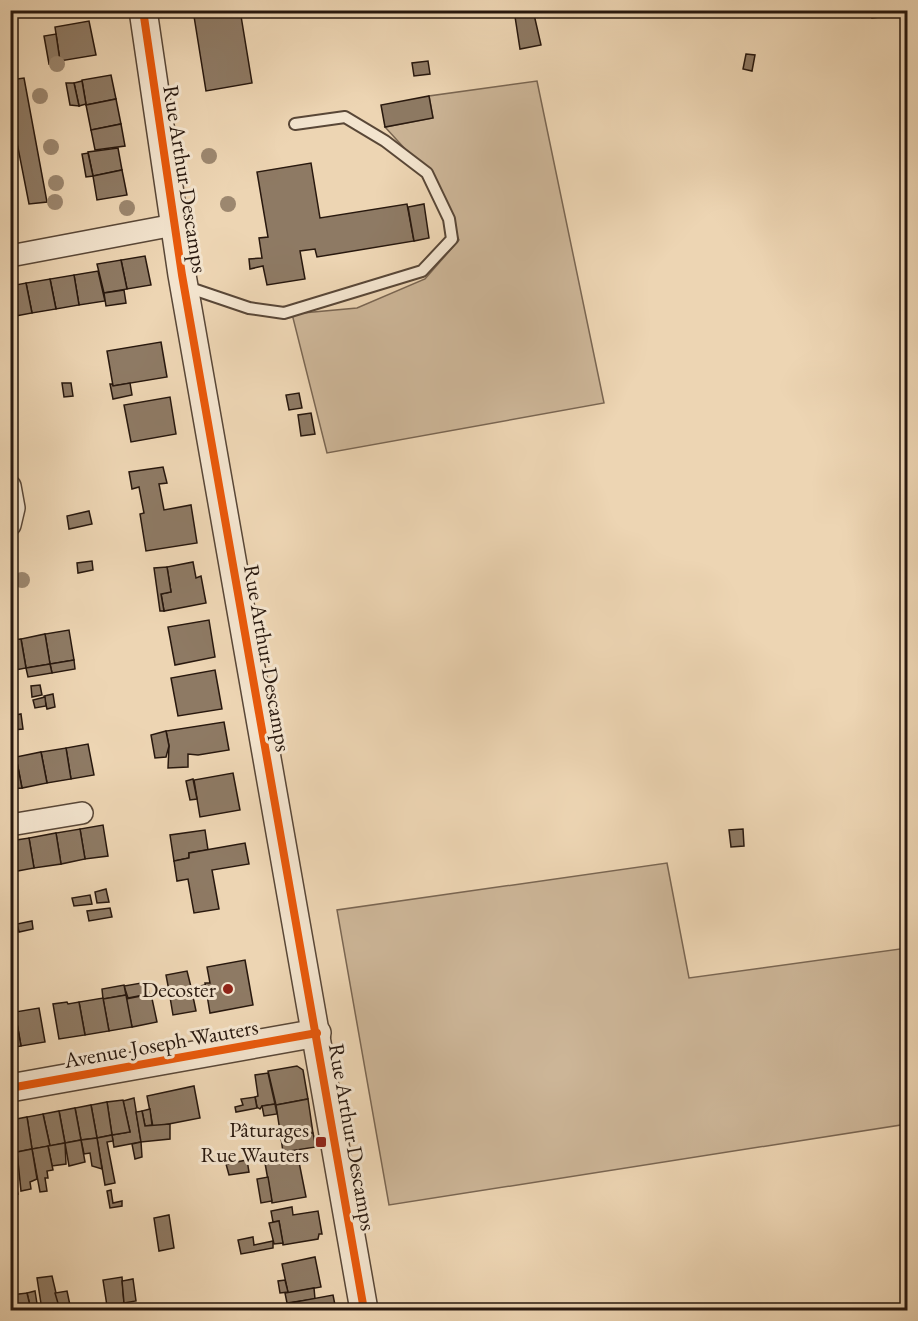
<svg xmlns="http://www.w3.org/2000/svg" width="918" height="1321" viewBox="0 0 918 1321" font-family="'EB Garamond',serif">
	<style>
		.green { fill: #ccb597; stroke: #7a6652; stroke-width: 1.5 }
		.building { fill: #8e7a64; stroke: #28180e; stroke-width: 1.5 }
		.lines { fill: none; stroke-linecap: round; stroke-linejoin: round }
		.service-casing { stroke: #594737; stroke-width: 14 }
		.minor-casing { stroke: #594737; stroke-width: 24 }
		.tertiary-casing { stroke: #594737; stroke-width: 30 }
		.service { stroke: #f3e4ce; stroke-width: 10 }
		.minor { stroke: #f3e4ce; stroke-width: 21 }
		.tertiary { stroke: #f3e4ce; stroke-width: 27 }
		.cycleway-casing { stroke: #f3e4ce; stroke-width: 11 }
		.cycleway { stroke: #e8590c; stroke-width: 8 }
		.tree { fill: #9c876f }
		.poi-dot { fill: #8f2418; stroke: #f3e4ce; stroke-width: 2 }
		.labels { text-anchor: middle; stroke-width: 6; stroke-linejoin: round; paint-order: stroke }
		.street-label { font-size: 22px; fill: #28180e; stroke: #f3e4ce }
		.poi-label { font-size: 22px; fill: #28180e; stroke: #f3e4ce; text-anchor: end }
	</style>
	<rect width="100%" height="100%" fill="#edd5b3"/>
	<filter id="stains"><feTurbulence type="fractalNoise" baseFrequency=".00333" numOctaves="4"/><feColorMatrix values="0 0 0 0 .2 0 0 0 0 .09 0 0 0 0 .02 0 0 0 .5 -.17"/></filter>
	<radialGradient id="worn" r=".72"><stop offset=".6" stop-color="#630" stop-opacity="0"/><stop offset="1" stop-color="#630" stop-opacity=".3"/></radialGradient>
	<g class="green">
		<polygon points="537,81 604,403 327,453 292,314 357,308 425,279 459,240 427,173 385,127 433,118 429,96"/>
		<polygon points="667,863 689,978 907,948 907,1124 389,1205 337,910"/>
	</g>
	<g class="building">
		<polygon points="193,10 240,10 252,83 206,91"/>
		<polygon points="514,10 533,10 541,45 520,49"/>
		<polygon points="871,10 886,10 887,16 872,18"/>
		<polygon points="89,21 96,55 60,61 55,27"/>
		<polygon points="56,34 60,61 49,64 44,36"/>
		<polygon points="746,54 755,55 752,71 743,69"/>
		<polygon points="428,61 430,74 414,76 412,63"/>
		<polygon points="111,75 116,99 86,105 82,80"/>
		<polygon points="24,78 47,202 29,204 10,107 10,80"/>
		<polygon points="82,81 86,104 79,106 74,83"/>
		<polygon points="66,83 74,83 79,106 70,105"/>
		<polygon points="429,96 433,118 385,127 381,105"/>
		<polygon points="116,99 121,124 91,130 86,105"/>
		<polygon points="121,124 125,146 95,150 91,130"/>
		<polygon points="118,148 122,170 93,176 88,152"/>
		<polygon points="88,153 93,176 86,177 82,154"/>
		<polygon points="311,163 320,218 407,204 414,241 317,257 315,249 300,251 305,279 267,285 263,266 250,269 249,259 262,258 259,238 268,237 257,172"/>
		<polygon points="122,170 127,195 97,200 93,176"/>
		<polygon points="424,204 429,238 414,241 408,207"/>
		<polygon points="145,256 151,285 127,289 121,260"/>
		<polygon points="121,260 127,289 104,293 97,264"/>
		<polygon points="98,271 105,301 79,305 74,275"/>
		<polygon points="74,275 79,305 56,309 50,279"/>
		<polygon points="50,279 56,309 32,313 26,283"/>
		<polygon points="26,283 32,313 10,317 10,286"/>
		<polygon points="124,290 126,303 106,306 104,293"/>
		<polygon points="161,342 167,377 113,386 107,351"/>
		<polygon points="62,383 71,383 73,396 64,397"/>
		<polygon points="130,383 132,395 113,399 110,384 112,384 113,386"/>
		<polygon points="299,393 302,408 289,410 286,395"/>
		<polygon points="170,397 176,434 131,442 124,405"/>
		<polygon points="311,413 315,434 301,436 298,415"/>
		<polygon points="163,467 167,483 159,484 164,510 191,505 197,543 146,551 140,514 144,513 139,487 132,489 129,472"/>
		<polygon points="89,511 92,524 69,529 67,516"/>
		<polygon points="92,561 93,570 78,573 77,563"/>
		<polygon points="193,562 196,578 201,576 206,603 164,611 161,594 171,592 167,567"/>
		<polygon points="167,567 171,592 161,594 164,611 160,611 154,568"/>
		<polygon points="209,620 215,657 175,665 168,627"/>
		<polygon points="69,630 74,660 50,664 45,634"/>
		<polygon points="45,634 50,664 26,668 21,639"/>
		<polygon points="21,639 26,668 10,671 10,640"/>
		<polygon points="74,660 75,669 52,673 50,664"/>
		<polygon points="50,664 52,673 28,677 26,668"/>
		<polygon points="215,670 222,709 178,716 171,678"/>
		<polygon points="40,685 42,695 32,697 31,686"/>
		<polygon points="53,694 55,707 47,709 44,696"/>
		<polygon points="45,697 46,706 35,708 33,700"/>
		<polygon points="21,714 23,729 13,730 10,716"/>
		<polygon points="224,722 229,750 198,755 188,754 188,767 168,768 169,746 166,731"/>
		<polygon points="166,731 169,746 166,757 155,758 151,735"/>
		<polygon points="88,744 94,775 71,779 66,748"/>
		<polygon points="66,748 71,779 47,783 41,752"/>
		<polygon points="41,752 47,783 22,788 16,757"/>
		<polygon points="16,757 22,788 10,789 10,758"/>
		<polygon points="233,773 240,810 200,817 194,780"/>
		<polygon points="193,779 197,799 190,800 186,781"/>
		<polygon points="103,825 108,856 85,859 80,829"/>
		<polygon points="80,829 85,859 61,864 56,833"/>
		<polygon points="743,829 744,846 731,847 729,830"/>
		<polygon points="205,830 208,850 189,853 189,858 174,861 170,835"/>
		<polygon points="56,833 61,864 34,868 29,838"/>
		<polygon points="29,838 34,868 12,872 10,841"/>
		<polygon points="245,843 249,864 212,870 219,909 194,913 188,879 177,881 174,861 189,858 189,853"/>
		<polygon points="106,889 109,902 97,903 95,892"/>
		<polygon points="90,895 92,904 74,906 72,898"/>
		<polygon points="110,908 112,917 89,921 87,911"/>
		<polygon points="32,921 33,929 19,932 17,924"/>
		<polygon points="245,960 253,1005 210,1013 205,983 210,983 207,967"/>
		<polygon points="187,971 191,987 169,991 166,975"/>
		<polygon points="147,982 149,994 128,998 124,986"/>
		<polygon points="124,985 126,995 103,999 102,989"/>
		<polygon points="205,985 206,993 192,995 191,988"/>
		<polygon points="191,987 196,1011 173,1015 169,991"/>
		<polygon points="151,994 157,1022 132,1027 126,999"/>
		<polygon points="126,995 132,1027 109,1031 103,999"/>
		<polygon points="103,998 109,1031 85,1035 79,1002"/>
		<polygon points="67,1002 68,1004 79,1002 85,1035 59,1039 53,1004"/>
		<polygon points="39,1008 45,1042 21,1046 15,1012"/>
		<polygon points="15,1012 21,1046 10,1048 10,1013"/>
		<polygon points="297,1066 303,1070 308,1099 276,1105 268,1071"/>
		<polygon points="268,1073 275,1104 262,1106 260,1109 257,1107 255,1097 258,1096 255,1075"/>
		<polygon points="194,1086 200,1118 153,1127 147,1096"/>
		<polygon points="255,1097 257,1108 236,1112 235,1107 243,1105 241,1099"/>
		<polygon points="134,1098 141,1142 114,1147 112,1135 130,1132 123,1101"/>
		<polygon points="308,1099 313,1133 281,1138 276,1105"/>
		<polygon points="123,1100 130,1132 112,1135 107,1102"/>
		<polygon points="107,1102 112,1135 97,1138 91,1105"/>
		<polygon points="275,1104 277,1114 264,1116 262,1106"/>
		<polygon points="91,1105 97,1138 81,1140 75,1108"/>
		<polygon points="75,1108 81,1140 65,1143 59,1111"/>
		<polygon points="150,1109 152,1125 145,1126 142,1111"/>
		<polygon points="59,1111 65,1143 50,1146 43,1114"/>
		<polygon points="142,1111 145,1126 170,1124 170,1139 141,1142 136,1112"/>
		<polygon points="43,1114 50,1146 32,1149 27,1117"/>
		<polygon points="27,1117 32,1149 17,1152 11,1120"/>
		<polygon points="10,1120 17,1152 10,1153"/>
		<polygon points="313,1133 316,1147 283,1152 281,1138"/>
		<polygon points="112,1135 113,1141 107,1142 115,1183 105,1185 97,1138"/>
		<polygon points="97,1138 102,1169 92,1166 90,1153 84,1154 81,1140"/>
		<polygon points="81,1140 85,1162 69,1166 65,1143"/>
		<polygon points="141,1142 142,1157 135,1159 132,1144"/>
		<polygon points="65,1143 66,1164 52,1166 48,1146"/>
		<polygon points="48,1146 53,1170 47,1171 48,1178 45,1178 47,1191 40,1192 32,1149"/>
		<polygon points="32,1149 37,1179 30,1182 31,1189 21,1191 17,1152"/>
		<polygon points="17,1152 18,1166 12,1167 18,1194 10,1195 10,1153"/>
		<polygon points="298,1157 306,1197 272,1203 265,1163"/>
		<polygon points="247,1160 249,1172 229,1175 226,1164"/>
		<polygon points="268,1177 272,1201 261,1203 257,1179"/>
		<polygon points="111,1190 113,1203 122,1201 122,1206 110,1208 107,1191"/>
		<polygon points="292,1207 293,1215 318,1211 322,1234 319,1234 318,1239 283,1245 279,1221 273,1222 271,1211"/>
		<polygon points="169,1215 174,1248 159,1251 154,1218"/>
		<polygon points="279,1221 283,1243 274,1244 269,1223"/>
		<polygon points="253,1237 254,1245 273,1241 273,1248 241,1254 238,1240"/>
		<polygon points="315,1257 321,1287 288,1293 282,1264"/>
		<polygon points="52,1276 60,1310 42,1310 37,1278"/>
		<polygon points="122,1277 124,1303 107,1306 103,1280"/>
		<polygon points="133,1279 136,1301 124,1303 122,1281"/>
		<polygon points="285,1280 288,1292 280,1293 278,1281"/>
		<polygon points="314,1288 315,1299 287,1303 285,1293"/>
		<polygon points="35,1291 38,1310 31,1310 27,1293"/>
		<polygon points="67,1291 71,1310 60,1310 55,1293"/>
		<polygon points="27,1293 31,1310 15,1310 11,1295"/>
		<polygon points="333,1295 336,1310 280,1310 279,1305"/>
	</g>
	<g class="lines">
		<defs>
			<polyline id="service" points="187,287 249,308 284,313 422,271 452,239 449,219 427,173 385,141 345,117 295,124"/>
			<g id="minor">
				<polyline points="10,256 174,225"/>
				<polyline points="10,486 14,508 10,525"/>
				<polyline points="10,825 82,813"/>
			</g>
			<g id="tertiary">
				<polyline points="143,10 182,275 364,1310"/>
				<polyline points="10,1088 317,1033"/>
			</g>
		</defs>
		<use href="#service" class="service-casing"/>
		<use href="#minor" class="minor-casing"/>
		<use href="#tertiary" class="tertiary-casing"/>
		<use href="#service" class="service"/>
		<use href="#minor" class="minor"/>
		<use href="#tertiary" class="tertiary"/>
		<defs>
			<g id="cycleway">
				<polyline points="143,10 182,275 364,1310"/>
				<polyline points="10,1088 317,1033"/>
			</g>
		</defs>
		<use href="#cycleway" class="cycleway-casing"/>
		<use href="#cycleway" class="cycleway"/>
	</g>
	<g class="tree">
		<circle cx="57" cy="64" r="8"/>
		<circle cx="40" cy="96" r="8"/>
		<circle cx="51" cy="147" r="8"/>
		<circle cx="209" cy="156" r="8"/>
		<circle cx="56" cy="183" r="8"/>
		<circle cx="55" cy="202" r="8"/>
		<circle cx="228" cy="204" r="8"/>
		<circle cx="127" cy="208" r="8"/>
		<circle cx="22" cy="580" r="8"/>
	</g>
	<g class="poi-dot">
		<circle cx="228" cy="989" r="6"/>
		<rect x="315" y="1136" width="12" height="12" rx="3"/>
	</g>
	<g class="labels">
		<g class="street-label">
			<text transform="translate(186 179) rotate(81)" y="8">Rue Arthur Descamps</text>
			<text transform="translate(268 658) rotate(80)" y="8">Rue Arthur Descamps</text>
			<text transform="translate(161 1043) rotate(-10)" y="8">Avenue Joseph Wauters</text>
			<text transform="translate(353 1137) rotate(80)" y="8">Rue Arthur Descamps</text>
		</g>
		<g class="poi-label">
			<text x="216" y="997">Decoster</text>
			<text x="309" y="1137">Pâturages<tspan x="309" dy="25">Rue Wauters</tspan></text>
		</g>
	</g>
	<rect width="918" height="1321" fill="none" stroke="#edd5b3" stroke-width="36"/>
	<rect x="12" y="12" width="894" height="1297" fill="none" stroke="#28180e" stroke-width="3"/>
	<rect x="18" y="18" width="882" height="1285" fill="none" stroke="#28180e" stroke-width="1.5"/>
	<rect width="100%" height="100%" filter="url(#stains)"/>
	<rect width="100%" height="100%" fill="url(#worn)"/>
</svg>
